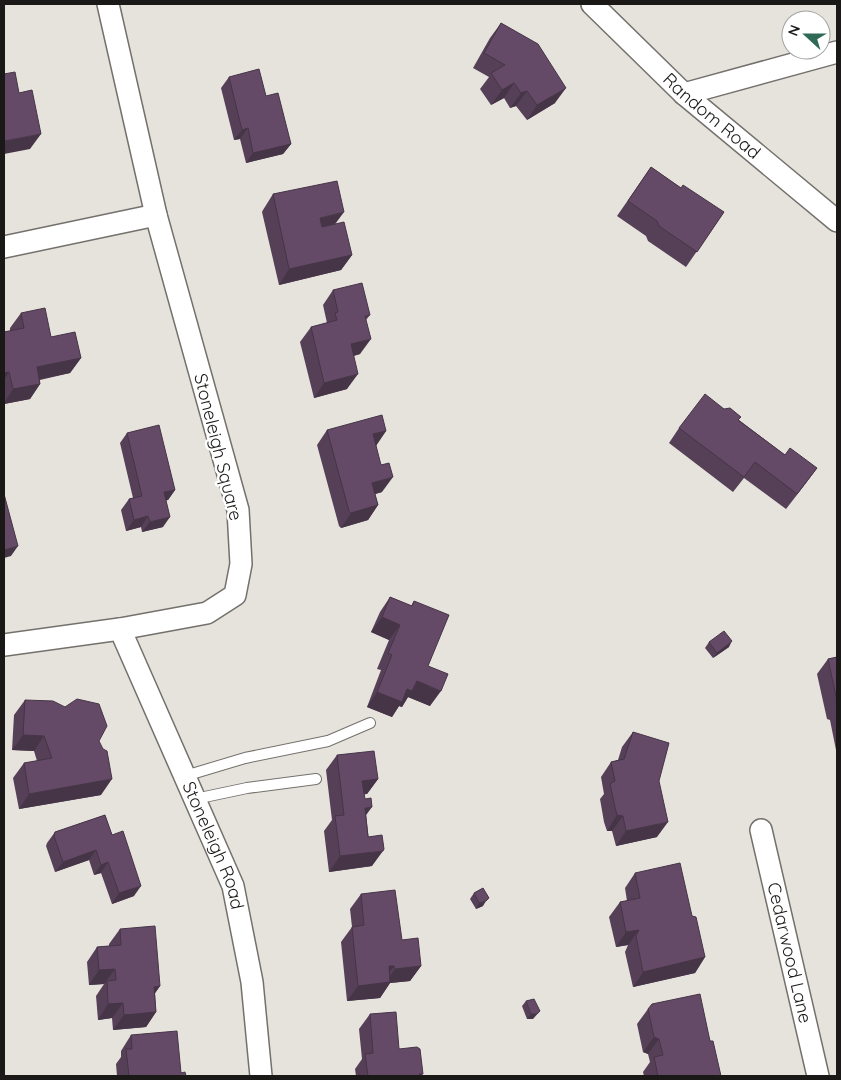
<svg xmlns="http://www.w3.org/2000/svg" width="841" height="1080" viewBox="0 0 841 1080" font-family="Quicksand,sans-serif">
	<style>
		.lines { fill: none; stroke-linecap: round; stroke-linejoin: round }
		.lane-casing { stroke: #74716d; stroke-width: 12 }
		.street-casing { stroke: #74716d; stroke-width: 24 }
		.lane { stroke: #fff; stroke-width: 10 }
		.street { stroke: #fff; stroke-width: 21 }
		.wall { fill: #564058 }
		.shaded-wall { fill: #463447 }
		.building { fill: #644a66; stroke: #463447 }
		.labels { text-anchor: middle; stroke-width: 5; stroke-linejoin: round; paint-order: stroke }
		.street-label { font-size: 18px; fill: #1a1917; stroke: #fff }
	</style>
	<rect width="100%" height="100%" fill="#e6e3dd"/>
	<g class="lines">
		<defs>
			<g id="lane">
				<polyline points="185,776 245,758 328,741 370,723"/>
				<polyline points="195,799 247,788 316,779"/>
			</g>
			<g id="street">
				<path id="s1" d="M592 4 684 94 837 221"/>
				<polyline points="684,94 837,52"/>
				<polyline points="4,247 156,215"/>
				<path id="s2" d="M120 629 233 886 252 982 261 1076"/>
				<polyline points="4,645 120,629 207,613 235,595 241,564 238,510 156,215 108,4"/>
				<path id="s3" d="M761 830 818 1076"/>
			</g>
		</defs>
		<use href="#lane" class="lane-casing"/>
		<use href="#street" class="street-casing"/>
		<use href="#lane" class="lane"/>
		<use href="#street" class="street"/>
	</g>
	<g class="wall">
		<polygon points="501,23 555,103 527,120 516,106 510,108 504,98 491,105 480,89 489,77 473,68 490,38"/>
		<polygon points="229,77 266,96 291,144 283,154 246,163 240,139 234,140 221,88"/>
		<polygon points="651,167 681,188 724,212 686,267 648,241 646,236 617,216"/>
		<polygon points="273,194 352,255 341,270 279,285 262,212 263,210"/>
		<polygon points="333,290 370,315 366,320 360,354 354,356 347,389 314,398 300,342 311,327 327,323 323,305"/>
		<polygon points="21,313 51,337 81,358 70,373 40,380 40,384 30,399 4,404 4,332 10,331 10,328"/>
		<polygon points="739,420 785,455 817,468 786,509 744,478 733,492 669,443 679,428"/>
		<polygon points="327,430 386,431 376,445 382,492 375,494 378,505 368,520 341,528 339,526 317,445"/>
		<polygon points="127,433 175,490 168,500 166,500 163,527 142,532 141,527 126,531 121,510 129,499 133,498 120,443"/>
		<polygon points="390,597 411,606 414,601 428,666 430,706 408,697 402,707 399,706 392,717 367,707 381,670 377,669 389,640 371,632 380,612"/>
		<polygon points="709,642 729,647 713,658 705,648"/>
		<polygon points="837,657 837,755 830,720 827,719 817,674 828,659"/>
		<polygon points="25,700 99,741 101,795 19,809 13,778 24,763 37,761 34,751 12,750 14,715"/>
		<polygon points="633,732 659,781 657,837 616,846 612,831 607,831 604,822 600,799 604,794 601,777 611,762 618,760 622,747"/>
		<polygon points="337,755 378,779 367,794 364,794 366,815 372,866 329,872 324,831 332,820 326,770"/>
		<polygon points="105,815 134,896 112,904 101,873 94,875 89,860 55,872 46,846 47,843 55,832"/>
		<polygon points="635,873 692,916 705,957 695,973 633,987 625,952 628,945 616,947 609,917 620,902 627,901 625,888"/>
		<polygon points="474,893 483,906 476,909 470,899"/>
		<polygon points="361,894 402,940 421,966 410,981 390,983 380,998 347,1001 341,942 352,927 350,909"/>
		<polygon points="120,929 160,986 155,993 156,1012 146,1027 113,1030 112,1018 98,1020 96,996 104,984 89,985 87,962 97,947 109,946 109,944"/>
		<polygon points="526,1001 533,1019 527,1019 522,1006"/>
		<polygon points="648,1009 710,1041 721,1076 644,1076 643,1072 650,1062 648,1054 643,1052 637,1024"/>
		<polygon points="370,1014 399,1049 423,1074 421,1076 356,1076 355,1069 362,1059 359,1029"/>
		<polygon points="131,1035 181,1073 186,1076 117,1076 116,1064 121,1057 121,1051"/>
	</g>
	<g class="shaded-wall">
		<polygon points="514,83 504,98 491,105 502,90"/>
		<polygon points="566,88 555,103 527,120 537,105"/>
		<polygon points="527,91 516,106 510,108 521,93"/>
		<polygon points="248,128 240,139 234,140 242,130"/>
		<polygon points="41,134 30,149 4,154 4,141"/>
		<polygon points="291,144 283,154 246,163 253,153"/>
		<polygon points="344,212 333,227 309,233 320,218"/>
		<polygon points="352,255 341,270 279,285 289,269"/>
		<polygon points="371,339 360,354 340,359 351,344"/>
		<polygon points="81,358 70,373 26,382 37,367"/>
		<polygon points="9,372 4,380 4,373"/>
		<polygon points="358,374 347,389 314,398 324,383"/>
		<polygon points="40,384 30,399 4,404 4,403 13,389"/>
		<polygon points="386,431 376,446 373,434"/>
		<polygon points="817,468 806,483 786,509 797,494"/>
		<polygon points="393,477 382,492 362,498 372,483"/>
		<polygon points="175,490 168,500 157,503 164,492"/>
		<polygon points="378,505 368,520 341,528 351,513"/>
		<polygon points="148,516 141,527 126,531 134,520"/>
		<polygon points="170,517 163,527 142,532 150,522"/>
		<polygon points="18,546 11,556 4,558 4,550"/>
		<polygon points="382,617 400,625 389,640 371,632"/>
		<polygon points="732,641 729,647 713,658 717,653"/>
		<polygon points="417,681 441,691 430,706 408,697 402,707 399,706 392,717 367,707 377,692 407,689"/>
		<polygon points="23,735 44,736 34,751 12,750"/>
		<polygon points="112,779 101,795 19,809 29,794"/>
		<polygon points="378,779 367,794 352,796 362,781"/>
		<polygon points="372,807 361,822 365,808"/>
		<polygon points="617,815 623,816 612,831 607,831"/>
		<polygon points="668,822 657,837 616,846 626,831"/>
		<polygon points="96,850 89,860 55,872 63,862"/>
		<polygon points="383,851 372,866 329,872 340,856"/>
		<polygon points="108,862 101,873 94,875 101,865"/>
		<polygon points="141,886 134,896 112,904 119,893"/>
		<polygon points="486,901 483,906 476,909 479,903"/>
		<polygon points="639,930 628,945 616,947 626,932"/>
		<polygon points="705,957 695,973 633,987 643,972"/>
		<polygon points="389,966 394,966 384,981"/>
		<polygon points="421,966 410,981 390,983 380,998 347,1001 358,986 385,983 395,969"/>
		<polygon points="115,969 104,984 89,985 99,970"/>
		<polygon points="160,986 149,1002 154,987"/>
		<polygon points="123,1003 112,1018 98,1020 108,1004"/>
		<polygon points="540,1011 533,1019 527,1019 531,1014"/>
		<polygon points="156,1012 146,1027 113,1030 124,1015"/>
		<polygon points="654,1037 659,1039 648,1054 643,1052"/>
	</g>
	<g class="building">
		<polygon points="501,23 538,44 566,88 537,105 527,91 521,93 514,83 502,90 491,73 505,65 484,53"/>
		<polygon points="259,69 266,96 278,93 291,144 253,153 248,128 242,130 229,77"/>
		<polygon points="15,72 19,93 32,90 41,134 4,141 4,74"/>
		<polygon points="651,167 681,188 683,185 724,212 697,252 659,226 657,221 628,201"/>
		<polygon points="337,181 344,212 320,218 322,227 344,222 352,255 289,269 273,194"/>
		<polygon points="362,283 370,315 365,316 371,339 351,344 358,374 324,383 311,327 337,320 335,313 338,312 333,290"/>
		<polygon points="45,308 51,337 75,332 81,358 37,367 40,384 13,389 9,372 4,373 4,332 24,328 21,313"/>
		<polygon points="705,394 724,409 730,408 741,417 738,420 785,455 790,448 817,468 797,494 755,462 744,477 679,428"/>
		<polygon points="382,415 386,431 373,434 381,465 389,463 393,477 372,483 378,505 351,513 349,511 327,430"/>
		<polygon points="159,425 175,490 164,492 170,517 150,522 148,516 134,520 129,499 142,496 127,433"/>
		<polygon points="4,494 18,546 4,550"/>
		<polygon points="390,597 412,606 414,601 449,615 428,666 448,674 441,691 417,681 412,691 407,689 402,702 377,692 392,655 388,653 400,625 382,617"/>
		<polygon points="724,631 732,641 717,653 709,642"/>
		<polygon points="837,657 837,701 828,659"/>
		<polygon points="77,699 99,704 107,726 99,741 103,749 107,751 112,779 29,794 24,763 52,758 44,736 23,735 25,700 53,701 65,707"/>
		<polygon points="633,732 669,743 659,781 668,822 626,831 623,816 617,815 615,807 610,784 615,781 611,762 624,759"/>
		<polygon points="374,751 378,779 362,781 365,799 371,798 372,807 365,808 368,837 382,835 384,849 383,851 340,856 335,816 344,815 337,755"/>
		<polygon points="105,815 112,835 123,831 141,886 119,893 108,862 101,865 96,850 63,862 54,836 55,832"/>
		<polygon points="680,863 692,916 696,917 705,957 643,972 636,936 639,930 626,932 620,902 640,898 635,873"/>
		<polygon points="483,888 489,898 486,901 479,903 474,893"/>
		<polygon points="395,890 402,940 418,938 421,966 395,969 394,966 389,966 390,982 358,986 352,927 364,925 361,894"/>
		<polygon points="155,926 160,986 154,987 156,1012 124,1015 123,1003 108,1004 107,981 116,980 115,969 99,970 97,947 121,945 120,929"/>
		<polygon points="700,994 710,1041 713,1041 721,1076 658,1076 654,1057 663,1055 659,1039 654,1037 648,1009 652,1004"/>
		<polygon points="534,999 540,1011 537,1014 531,1014 526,1001"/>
		<polygon points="396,1012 399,1049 417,1047 420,1049 423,1074 419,1074 420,1076 368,1076 365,1054 373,1053 370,1014"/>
		<polygon points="177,1031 181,1073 185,1072 186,1076 129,1076 126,1049 132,1049 131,1035"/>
	</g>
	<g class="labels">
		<g class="street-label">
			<text dy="6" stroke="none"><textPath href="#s1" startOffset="164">Random Road</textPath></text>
			<text transform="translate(218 447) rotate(76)" y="6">Stoneleigh Square</text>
			<text dy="6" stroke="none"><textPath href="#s2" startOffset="236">Stoneleigh Road</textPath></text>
			<text dy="6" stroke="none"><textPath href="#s3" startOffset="126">Cedarwood Lane</textPath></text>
		</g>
	</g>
	<rect width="841" height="1080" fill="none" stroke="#1a1917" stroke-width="10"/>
	<g transform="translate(806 35) rotate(291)"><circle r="24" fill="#ffffff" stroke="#a3a3a2"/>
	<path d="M0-4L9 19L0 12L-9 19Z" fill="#2e6a55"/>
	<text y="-8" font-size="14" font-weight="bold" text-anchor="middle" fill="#1a1917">N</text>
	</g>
</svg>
